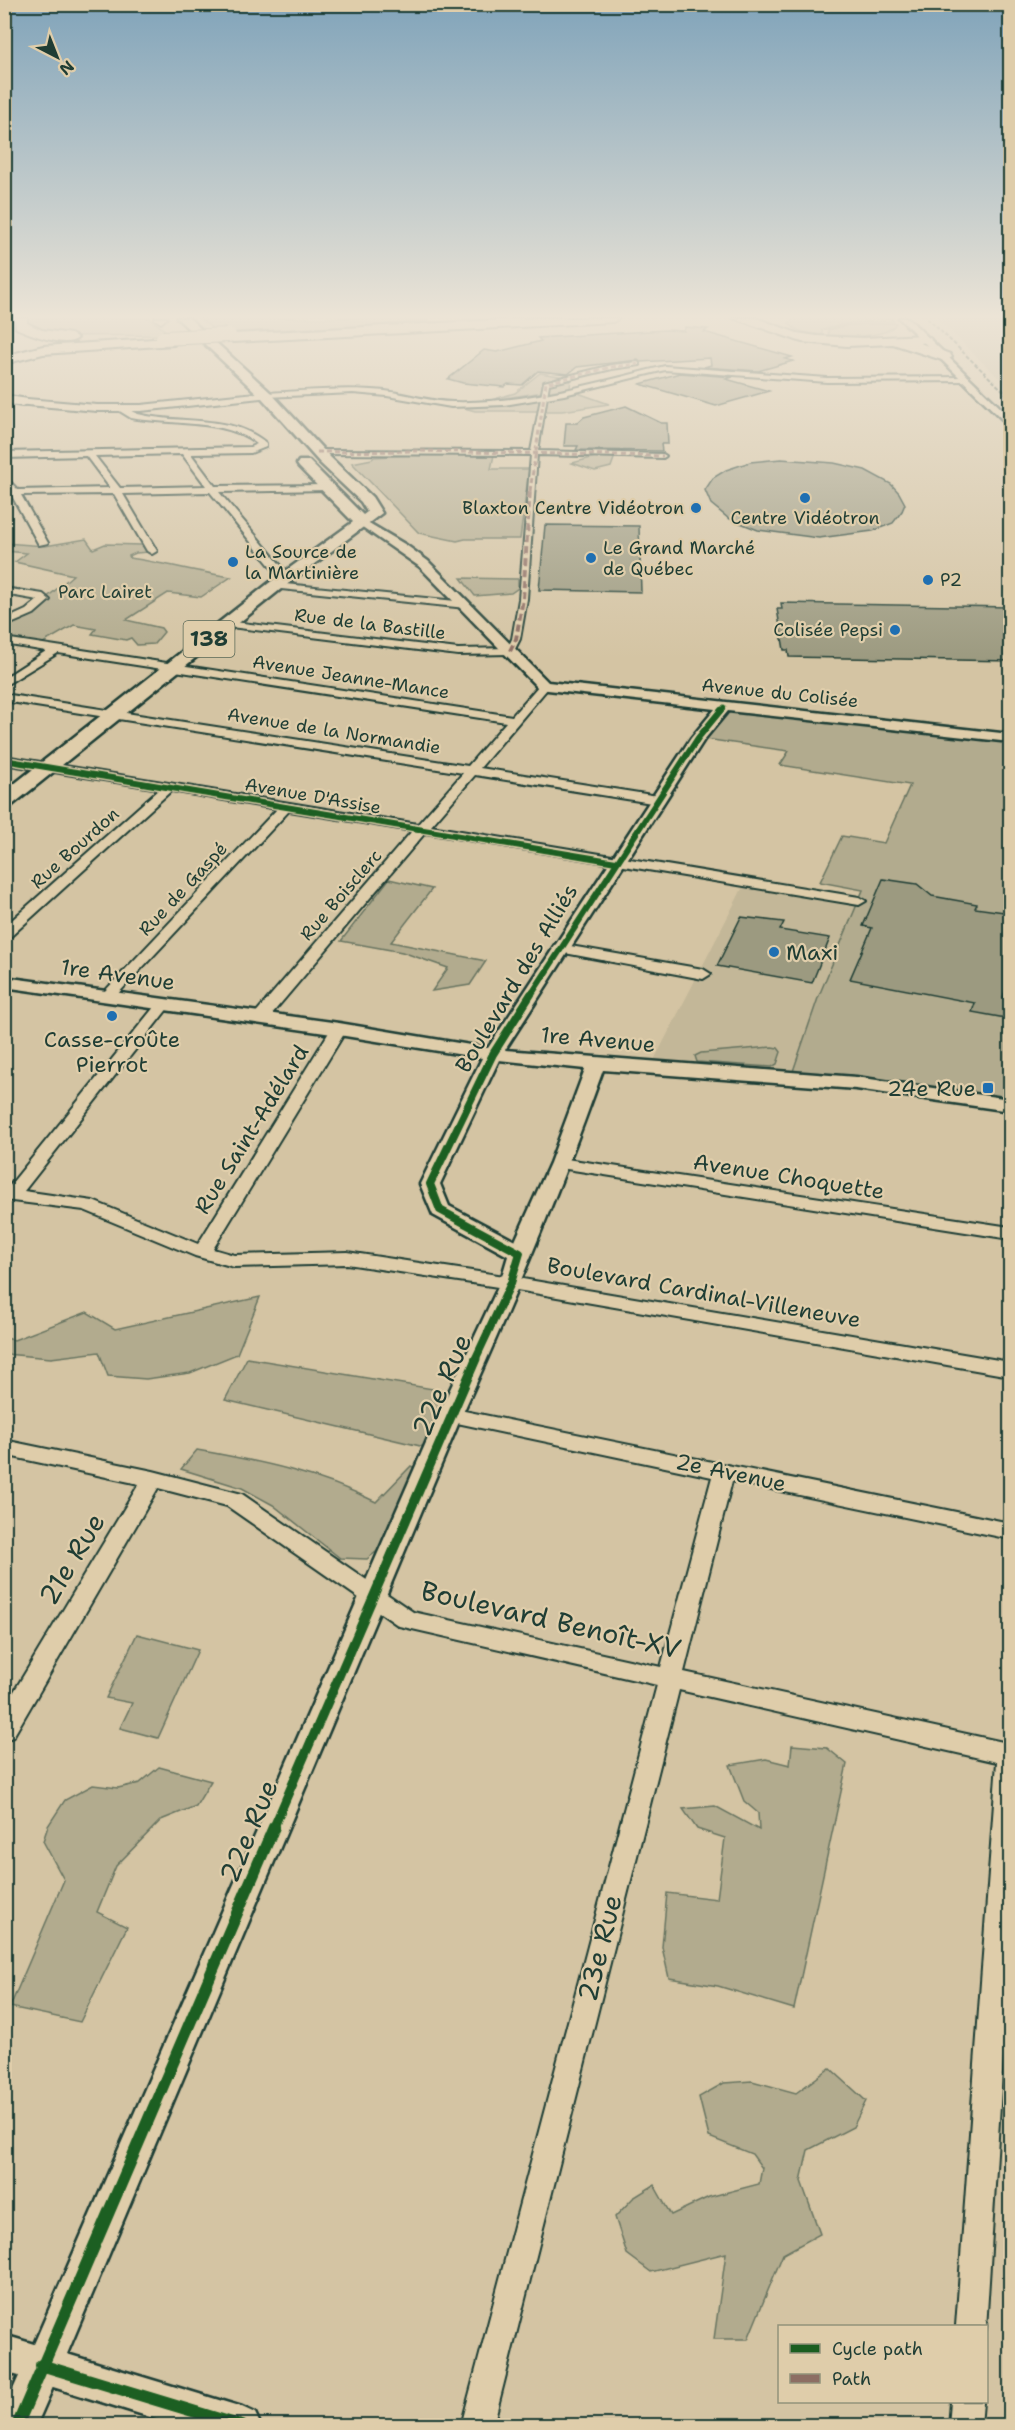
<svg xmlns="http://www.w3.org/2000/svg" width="1015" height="2430" viewBox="0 0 1015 2430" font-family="'Shantell Sans',sans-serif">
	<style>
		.built { fill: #c3b798 }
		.green { fill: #b2ab8e; stroke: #687461; stroke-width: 1.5 }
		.building { fill: #9c9a80; stroke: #1f3d34; stroke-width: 1.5 }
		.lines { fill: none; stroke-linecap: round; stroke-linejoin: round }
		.pedestrian-casing { stroke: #1f3d34; stroke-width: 4 }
		.minor-casing { stroke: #1f3d34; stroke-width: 4 }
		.tertiary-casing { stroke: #1f3d34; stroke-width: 5 }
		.secondary-casing { stroke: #1f3d34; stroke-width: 4 }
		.primary-casing { stroke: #1f3d34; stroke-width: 5 }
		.motorway-casing { stroke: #1f3d34; stroke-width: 4 }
		.pedestrian { fill: #dfcdaa; fill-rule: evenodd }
		.minor { fill: #dfcdaa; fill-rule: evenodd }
		.tertiary { fill: #dfcdaa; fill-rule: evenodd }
		.secondary { fill: #dfcdaa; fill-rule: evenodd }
		.primary { fill: #dfcdaa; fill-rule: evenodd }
		.motorway { fill: #dfcdaa; fill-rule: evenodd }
		.rail { stroke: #1f3d34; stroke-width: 2; stroke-dasharray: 4 2; stroke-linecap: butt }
		.motorway-bridge-casing { stroke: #1f3d34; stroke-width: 16; stroke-linecap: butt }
		.motorway-bridge { stroke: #dfcdaa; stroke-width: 14 }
		.quiet-far1 { stroke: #8d6e63; stroke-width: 3; stroke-dasharray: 5 3; stroke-linecap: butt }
		.quiet { stroke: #8d6e63; stroke-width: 4; stroke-dasharray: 7 4; stroke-linecap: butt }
		.cycleway-far4-casing { stroke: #dfcdaa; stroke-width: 7 }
		.cycleway-far3-casing { stroke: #dfcdaa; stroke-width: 9 }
		.cycleway-far2-casing { stroke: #dfcdaa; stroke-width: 11 }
		.cycleway-far1-casing { stroke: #dfcdaa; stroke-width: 13 }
		.cycleway-casing { stroke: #dfcdaa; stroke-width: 16 }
		.cycleway-far4 { stroke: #1b5e20; stroke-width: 4.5 }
		.cycleway-far3 { stroke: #1b5e20; stroke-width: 6 }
		.cycleway-far2 { stroke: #1b5e20; stroke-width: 8 }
		.cycleway-far1 { stroke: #1b5e20; stroke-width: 9 }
		.cycleway { stroke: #1b5e20; stroke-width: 12 }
		.poi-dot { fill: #1f6fb2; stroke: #dfcdaa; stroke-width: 2 }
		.labels { text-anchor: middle; stroke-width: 4.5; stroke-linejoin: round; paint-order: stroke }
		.far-poi-label { font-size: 18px; fill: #1f3d34; stroke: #dfcdaa; text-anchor: start }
		.far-park-label { font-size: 18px; fill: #264238; stroke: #dfcdaa }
		.far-street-label { font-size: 18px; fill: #1f3d34; stroke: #dfcdaa }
		.shield { fill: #dfcdaa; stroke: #596857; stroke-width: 1.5 }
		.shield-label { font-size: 21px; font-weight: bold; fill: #1f3d34 }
		.poi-label { font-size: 22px; fill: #1f3d34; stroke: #dfcdaa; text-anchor: start }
		.street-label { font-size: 22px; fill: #1f3d34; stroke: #dfcdaa }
		.near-street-label { font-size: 27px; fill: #1f3d34; stroke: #dfcdaa }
	</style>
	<rect width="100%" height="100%" fill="#d4c4a3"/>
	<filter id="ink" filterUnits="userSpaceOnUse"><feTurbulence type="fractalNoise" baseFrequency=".0167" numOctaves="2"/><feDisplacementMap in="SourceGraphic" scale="12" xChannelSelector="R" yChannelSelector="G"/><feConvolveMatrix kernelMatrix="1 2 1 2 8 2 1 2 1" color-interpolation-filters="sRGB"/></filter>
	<g filter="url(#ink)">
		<g class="built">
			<polygon points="937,318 1010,318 1010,389"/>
			<polygon points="745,883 859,901 818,998 791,1077 650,1068"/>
		</g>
		<g class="green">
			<polygon points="28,318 149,318 171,335 64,336 52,335 26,323"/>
			<polygon points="199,318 388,318 435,322 218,333"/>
			<path d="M795 318H891L894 321 850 323 822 330V335C810 333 796 333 789 323Z"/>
			<path d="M896 323C888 339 846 336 829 336L828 330 849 325Z"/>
			<polygon points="540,373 571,378 570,388 491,400 515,393"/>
			<polygon points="578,393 609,404 562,411 475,411 464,408 502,406"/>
			<polygon points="411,455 494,455 491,469 529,469 520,539 465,539 457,541 419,533 352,463 372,459 374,457"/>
			<polygon points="603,455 615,456 611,467 595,471 572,463"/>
			<path d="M86 539 93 549 105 544 141 545 150 552 136 553 129 556 130 558C164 563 197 572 231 577L201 597 168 593 126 620 161 628 164 632 154 644 137 645 131 638 126 640 92 634 96 629 74 625 38 646 5 641 4 624 30 612 73 575 15 562 27 553 5 551V543L45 546Z"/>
			<polygon points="461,578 518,579 518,588 511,593 475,596"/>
			<polygon points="724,707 1010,737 1010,1105 923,1091 791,1077 818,998 863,890 820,882 842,836 884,843 910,785 780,765 789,751 698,738"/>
			<polygon points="389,879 432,889 391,942 486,961 470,985 432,991 448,968 402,952 341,941"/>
			<polygon points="772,1047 778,1048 781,1052 777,1064 772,1067 697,1062 695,1056 701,1053"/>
			<polygon points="260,1297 237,1354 190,1373 146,1379 108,1376 99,1352 51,1358 5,1354 5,1338 14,1340 87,1312 115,1329"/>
			<polygon points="247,1358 451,1392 429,1448 225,1400"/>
			<path d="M197 1450C259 1461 319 1473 376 1502L411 1466 424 1473 386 1544 367 1559 340 1558 273 1505 242 1488 181 1469Z"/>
			<polygon points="137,1634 198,1650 158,1738 120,1728 132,1703 106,1698"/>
			<polygon points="792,1745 827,1748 847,1764 794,2009 718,1986 669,1978 662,1947 667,1893 717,1899 725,1838 697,1829 683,1809 715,1806 759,1830 758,1813 744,1801 730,1765 766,1759 790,1765"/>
			<polygon points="159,1767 211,1781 196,1806 161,1820 116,1866 97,1912 127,1927 80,2022 10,2007 64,1880 43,1841 48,1826 65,1800 93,1785 118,1788 140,1783"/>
			<polygon points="830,2068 866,2101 853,2127 808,2150 801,2181 820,2234 783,2254 748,2339 714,2339 726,2253 651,2272 627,2254 615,2217 633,2198 654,2185 671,2215 709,2197 759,2184 762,2168 752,2154 709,2137 699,2097 724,2083 752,2081 796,2093"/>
		</g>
		<g class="building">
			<polygon points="685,327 708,329 704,332 792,357 785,359 793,361 758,371 704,367 711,365 710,358 640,362 638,360 577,367 568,374 538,371 522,385 508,384 504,387 463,383 448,379 484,350 497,352 541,341 538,338 666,330 684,331"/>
			<polygon points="680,373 733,377 726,379 769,391 716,406 640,384"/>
			<polygon points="626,406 661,423 667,423 668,444 661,444 662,451 576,450 578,446 564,446 566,423 577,423 584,417"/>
			<polygon points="781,459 834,463 865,470 891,484 899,493 905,504 902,511 893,523 873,531 819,538 758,530 728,518 711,504 705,490 713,478 726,470 750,462"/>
			<polygon points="545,525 639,526 641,592 539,590"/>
			<polygon points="781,603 1011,607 1011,661 789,657 788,650 784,650 777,609 782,609"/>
			<polygon points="883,879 917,884 932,896 977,904 975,908 1011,913 1011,973 1003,997 1011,998 1011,1019 972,1012 975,1003 850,979 872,928 863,926"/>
			<polygon points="741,917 784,922 780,930 830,938 812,983 717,966"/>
		</g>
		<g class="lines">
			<defs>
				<polygon id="pedestrian" points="638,362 640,365 612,369 549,384 538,451 663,454 666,456 663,458 537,455 527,599 520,639 513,653 506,651 512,639 519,599 531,455 317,454 314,452 317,450 531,451 544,382 612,365"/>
				<g id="minor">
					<path d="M665 366 827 378 966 377 970 379 966 381 827 382 665 370 564 395 504 405 451 407 387 396 353 393 266 397 262 395 266 393C306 391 346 387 385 391 408 394 431 402 453 402 525 404 595 383 665 366Z"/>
					<path d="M121 406C127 408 132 412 138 414 180 425 231 413 266 443V447L251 453 191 454 215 486 330 485V489L327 490 219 492 284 569 294 573V577L276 573 210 492 123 494 157 551 152 554 147 551 114 494 21 495 48 543 39 545 12 496H4V490H8L4 485V475L18 490 110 488 86 456 4 458V452L250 447 257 444C228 419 168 425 131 418L118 410V406ZM182 454 206 486 120 488 95 456Z"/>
					<polygon points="275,583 466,602 471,605 466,608 271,588 271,584"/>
					<polygon points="4,588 43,594 50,600 34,614 4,627 4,620 26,610 38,600 4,594"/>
					<polygon points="226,621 458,649 510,648 516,651 510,654 458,655 222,626 221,624"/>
					<polygon points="4,638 512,716 540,684 548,684 548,688 480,768 658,796 665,800 663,803 658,804 475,775 431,826 859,897 866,901 859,905 425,833 265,1022 253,1022 251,1019 253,1016 412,831 289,811 113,999 103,999 100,996 103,993 277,809 171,791 9,938 4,939 4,927 159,789 4,764 4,756 418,824 463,773 4,701 4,694 468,766 506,722 58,653 4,686 4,678 46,651 4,644"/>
					<polygon points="559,944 703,969 711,974 703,979 554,951 552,948 554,945"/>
					<polygon points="164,999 172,1004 169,1007 24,1191 93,1201 198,1244 331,1029 339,1024 347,1029 213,1249 234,1255 347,1252 511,1277 1010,1362 1010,1376 511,1289 347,1264 234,1267 195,1256 84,1210 4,1200 4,1189 7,1189 159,1001"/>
					<polygon points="560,1158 1010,1227 1010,1239 554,1167 551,1163 554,1159"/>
					<polygon points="450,1408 1010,1523 1010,1539 732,1481 684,1672 1003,1742 1010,1740 1010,1945 986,2329 986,2326 956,2326 997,1762 679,1690 493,2426 461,2426 657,1685 399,1626 227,1506 158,1488 13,1737 4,1740 4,1708 139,1484 4,1455 4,1440 153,1471 242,1494 413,1612 661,1667 712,1477 443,1420 440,1415 443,1410"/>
					<polygon points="951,2402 983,2402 981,2426 949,2426"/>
				</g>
				<g id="tertiary">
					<polygon points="899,318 908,318 1010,417 1010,425 1007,424"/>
					<path d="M362 519 406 545 428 561 548 682 1010 734V742L728 711 704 740 505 1050 856 1077 1010 1099V1111L856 1089 603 1070C561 1188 513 1302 462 1415L67 2354 242 2407 255 2413 261 2426H179L53 2387 36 2426H4V2410L19 2376 4 2372V2335L34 2344 438 1415 500 1283 508 1256 433 1215 420 1184 482 1058 339 1035 4 987V977L339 1023 488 1048 691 738 715 709 539 689 420 567 358 524 356 522ZM499 1060 585 1069 550 1163 515 1241 449 1206 440 1184Z"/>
				</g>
				<polygon id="secondary" points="266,392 270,393 270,397 141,411 97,411 4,403 4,397 97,405 141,405"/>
				<polygon id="primary" points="177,318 189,318 270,392 330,457 372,497 382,513 281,589 11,806 4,808 4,792 269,583 353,522 299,467 297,464 299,461 309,461 363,515 367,512 361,502 320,463 262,398"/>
				<g id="motorway">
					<path d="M15 318H27V323L42 330 71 334 78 338C66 349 30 334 16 328Z"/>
					<polygon points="167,318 161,323 155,319 155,318"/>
					<polygon points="534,318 619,318 613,322 233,342 226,338 233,334"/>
					<polygon points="733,318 756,318 797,333 817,336 863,338 924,335 931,339 929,342 920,343 950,354 952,357 945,361 893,344 847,346 802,342"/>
					<polygon points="169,338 176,342 174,345 43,354 4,364 4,356 43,346"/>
					<polygon points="4,395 27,399 29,402 22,406 4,403"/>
				</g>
			</defs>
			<use href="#pedestrian" class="pedestrian-casing"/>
			<use href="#minor" class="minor-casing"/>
			<use href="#tertiary" class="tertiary-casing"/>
			<use href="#secondary" class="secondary-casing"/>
			<use href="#primary" class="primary-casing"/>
			<use href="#motorway" class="motorway-casing"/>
			<use href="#pedestrian" class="pedestrian"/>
			<use href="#minor" class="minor"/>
			<use href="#tertiary" class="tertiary"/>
			<use href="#secondary" class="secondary"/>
			<use href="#primary" class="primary"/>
			<use href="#motorway" class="motorway"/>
			<polyline class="rail" points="927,318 1010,397"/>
			<defs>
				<polyline id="motorway-bridge" points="163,338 229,335"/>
			</defs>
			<use href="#motorway-bridge" class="motorway-bridge-casing"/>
			<use href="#motorway-bridge" class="motorway-bridge"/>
			<g class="quiet-far1">
				<polyline points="317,452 418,451 663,456"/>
				<polyline points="530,491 546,383 612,367 638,364"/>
			</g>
			<polyline class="quiet" points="510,651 516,639 523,599 530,489"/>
			<defs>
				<polyline id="cycleway-far4" points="720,712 724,707"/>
				<g id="cycleway-far3">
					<polyline points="4,760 616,862"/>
					<polyline points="531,995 698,738 721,710"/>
				</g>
				<polyline id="cycleway-far2" points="475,1360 511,1283 520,1253 440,1210 430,1184 493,1054 531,994"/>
				<polyline id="cycleway-far1" points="273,1829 476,1359"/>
				<g id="cycleway">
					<polyline points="41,2365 242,2426"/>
					<polyline points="17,2426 274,1827"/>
				</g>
			</defs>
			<use href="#cycleway-far4" class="cycleway-far4-casing"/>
			<use href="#cycleway-far3" class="cycleway-far3-casing"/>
			<use href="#cycleway-far2" class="cycleway-far2-casing"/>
			<use href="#cycleway-far1" class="cycleway-far1-casing"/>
			<use href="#cycleway" class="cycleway-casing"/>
			<use href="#cycleway-far4" class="cycleway-far4"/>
			<use href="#cycleway-far3" class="cycleway-far3"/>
			<use href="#cycleway-far2" class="cycleway-far2"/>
			<use href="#cycleway-far1" class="cycleway-far1"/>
			<use href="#cycleway" class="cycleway"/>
		</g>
	</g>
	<linearGradient id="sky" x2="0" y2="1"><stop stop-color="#81a4ba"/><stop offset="0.48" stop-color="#ece4d6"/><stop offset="1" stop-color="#ece4d6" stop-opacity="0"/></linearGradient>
	<rect width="1015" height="659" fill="url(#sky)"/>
	<g class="poi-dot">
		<circle cx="805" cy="498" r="6"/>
		<circle cx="696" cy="508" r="6"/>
		<circle cx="591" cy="558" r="6"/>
		<circle cx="233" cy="562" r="6"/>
		<circle cx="928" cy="580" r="6"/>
		<circle cx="895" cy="630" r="6"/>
		<circle cx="774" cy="952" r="6"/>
		<circle cx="112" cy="1016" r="6"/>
		<rect x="982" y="1082" width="12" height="12" rx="3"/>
	</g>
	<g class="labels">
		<g class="far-poi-label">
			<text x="684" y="514" text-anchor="end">Blaxton Centre Vidéotron</text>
			<text x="805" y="524" text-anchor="middle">Centre Vidéotron</text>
			<text x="603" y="554">Le Grand Marché<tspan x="603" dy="21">de Québec</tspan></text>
			<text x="245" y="558">La Source de<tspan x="245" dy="21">la Martinière</tspan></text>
			<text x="940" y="586">P2</text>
			<text x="883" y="636" text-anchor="end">Colisée Pepsi</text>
		</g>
		<g class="far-park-label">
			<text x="105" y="598">Parc Lairet</text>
		</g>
		<g class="far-street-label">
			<text transform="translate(370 624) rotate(7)" y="6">Rue de la Bastille</text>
			<text transform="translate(351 677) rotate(9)" y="6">Avenue Jeanne-Mance</text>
			<text transform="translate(780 693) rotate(6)" y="6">Avenue du Colisée</text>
			<text transform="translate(334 731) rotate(9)" y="6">Avenue de la Normandie</text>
			<text transform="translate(313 796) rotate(10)" y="6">Avenue D'Assise</text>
			<text transform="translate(75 848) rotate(-42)" y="6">Rue Bourdon</text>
			<text transform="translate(183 889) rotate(-47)" y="6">Rue de Gaspé</text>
			<text transform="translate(341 895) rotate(-49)" y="6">Rue Boisclerc</text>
		</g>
		<rect class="shield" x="183.5" y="621" width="51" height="36" rx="4.5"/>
		<g class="shield-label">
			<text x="209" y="646">138</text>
		</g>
		<g class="poi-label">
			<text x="786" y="960">Maxi</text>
			<text x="112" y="1047" text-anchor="middle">Casse-croûte<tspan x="112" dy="25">Pierrot</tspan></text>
			<text x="976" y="1096" text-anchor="end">24e Rue</text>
		</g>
		<g class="street-label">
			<text transform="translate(118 974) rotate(8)" y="8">1re Avenue</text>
			<text transform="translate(516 978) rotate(-59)" y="8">Boulevard des Alliés</text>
			<text transform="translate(598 1039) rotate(5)" y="8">1re Avenue</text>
			<text transform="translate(251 1129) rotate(-58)" y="8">Rue Saint-Adélard</text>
			<text transform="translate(789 1176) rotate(9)" y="8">Avenue Choquette</text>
			<text transform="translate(704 1292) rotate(10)" y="8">Boulevard Cardinal-Villeneuve</text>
			<text transform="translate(731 1472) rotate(12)" y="8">2e Avenue</text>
		</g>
		<g class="near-street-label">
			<text transform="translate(442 1385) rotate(-66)" y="9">22e Rue</text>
			<text transform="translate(72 1559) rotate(-59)" y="9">21e Rue</text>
			<text transform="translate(551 1620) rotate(13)" y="9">Boulevard Benoît-XV</text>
			<text transform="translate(249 1831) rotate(-67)" y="9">22e Rue</text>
			<text transform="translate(600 1948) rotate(-76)" y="9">23e Rue</text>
		</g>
	</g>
	<rect width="1015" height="2430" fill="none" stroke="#dfcdaa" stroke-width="24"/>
	<rect x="12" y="12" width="991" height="2406" fill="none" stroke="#1f3d34" stroke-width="2" filter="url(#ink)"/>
	<rect x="778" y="2325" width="210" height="78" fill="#dfcdaa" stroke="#92937b" stroke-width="1.5"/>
	<rect x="790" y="2344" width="30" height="9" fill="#1b5e20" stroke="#92937b" stroke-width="1.5"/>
	<text x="832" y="2355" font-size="18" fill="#1f3d34">Cycle path</text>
	<rect x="790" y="2374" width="30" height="9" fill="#8d6e63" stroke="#92937b" stroke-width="1.5"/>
	<text x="832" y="2385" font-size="18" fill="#1f3d34">Path</text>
	<g transform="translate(57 57) rotate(138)" stroke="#dfcdaa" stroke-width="4.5" paint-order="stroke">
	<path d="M0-4.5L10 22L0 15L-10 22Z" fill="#1f3d34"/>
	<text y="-9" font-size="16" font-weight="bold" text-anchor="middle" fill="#1f3d34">N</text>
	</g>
</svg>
